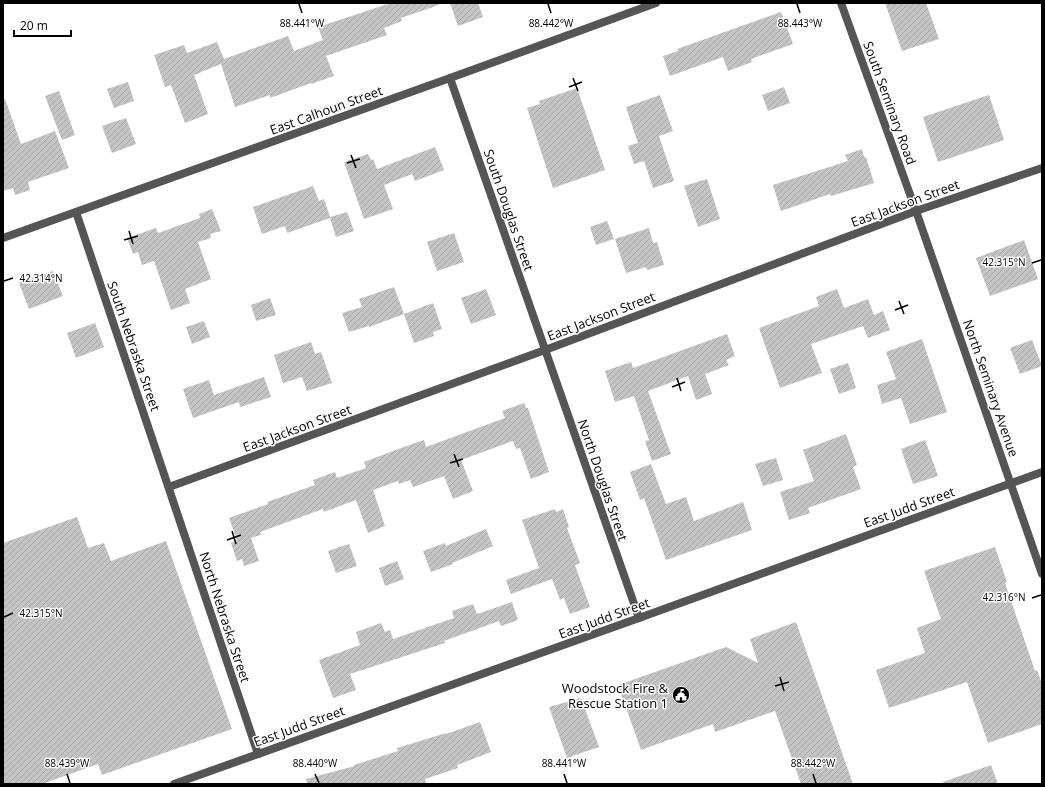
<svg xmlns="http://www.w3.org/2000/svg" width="1045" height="787" viewBox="0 0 1045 787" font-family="'Open Sans',sans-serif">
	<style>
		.building { fill: url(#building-hatch) }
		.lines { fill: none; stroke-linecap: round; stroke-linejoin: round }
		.street { stroke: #555; stroke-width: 8 }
		.ticks { fill: none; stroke: #000; stroke-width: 1.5 }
		.labels { text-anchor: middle; stroke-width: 3; stroke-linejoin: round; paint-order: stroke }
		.street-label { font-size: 13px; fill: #000; stroke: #fff }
		.poi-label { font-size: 13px; fill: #000; stroke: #fff; text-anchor: end }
		.ticks-label { font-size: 10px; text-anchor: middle; fill: #000; stroke: #fff; stroke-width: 3; stroke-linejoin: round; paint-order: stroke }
	</style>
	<defs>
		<pattern id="building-hatch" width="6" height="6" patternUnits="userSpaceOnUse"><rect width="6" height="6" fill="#c4c4c4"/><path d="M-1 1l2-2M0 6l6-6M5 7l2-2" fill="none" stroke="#a7a7a7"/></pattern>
	</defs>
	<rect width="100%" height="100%" fill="#fff"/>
	<g class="building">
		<polygon points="391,3 438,3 439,5 401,18 402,21 384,28 387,35 326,56 334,76 311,84 311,83 270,98 270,95 235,107 221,64 194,75 208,114 185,123 171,85 165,87 154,55 184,45 187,53 217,42 224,59 288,36 294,51 323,40 318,27"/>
		<polygon points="450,3 478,3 483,17 458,26"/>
		<polygon points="885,3 926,3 939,39 902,51"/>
		<polygon points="781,12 793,44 751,59 752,62 728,71 723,57 670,76 663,56 678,51 677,49"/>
		<polygon points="128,82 134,101 114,108 107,89"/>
		<polygon points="784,87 790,103 768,111 762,95"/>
		<polygon points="577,88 605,170 553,188 527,108 540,104 539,101"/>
		<polygon points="59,91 75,135 62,140 45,96"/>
		<polygon points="660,95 673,131 659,136 674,181 653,188 644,161 634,164 628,146 638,143 626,107"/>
		<polygon points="989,95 1004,140 938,162 923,117"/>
		<polygon points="3,99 5,99 21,144 55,131 69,168 28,182 30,190 15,195 13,188 3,191"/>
		<polygon points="126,118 136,144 112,153 102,126"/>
		<polygon points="435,147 444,170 415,181 412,174 384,185 393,209 364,219 344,162 368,154 371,160 373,159 377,169"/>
		<polygon points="862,149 864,157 866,157 874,183 831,196 830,194 781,211 773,185 848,161 845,155"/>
		<polygon points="707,179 720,219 698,227 684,186"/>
		<polygon points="313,186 319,201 324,199 330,217 347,212 354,231 336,237 330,218 287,233 285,226 262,234 253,207"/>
		<polygon points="212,209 221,231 210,234 211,238 198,242 211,279 185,289 190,303 171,310 154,261 142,265 138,252 133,254 127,238 156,228 158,233 200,218 199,214"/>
		<polygon points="607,221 614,239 596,245 590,227"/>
		<polygon points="649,228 653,243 657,242 664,265 647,270 646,267 626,273 615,239"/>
		<polygon points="454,233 464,262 437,271 427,242"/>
		<polygon points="1024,240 1038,279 990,296 976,258"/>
		<polygon points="53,271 63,296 29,309 19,283"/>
		<polygon points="394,287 404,314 369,327 369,326 349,332 342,313 362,307 359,299"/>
		<polygon points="486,289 496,315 471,324 461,298"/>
		<polygon points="837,289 844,308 868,299 874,315 883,311 890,330 868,338 863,326 811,344 822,373 780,388 759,328 819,306 816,297"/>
		<polygon points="270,298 276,315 256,321 251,305"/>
		<polygon points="433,303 442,329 433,332 434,336 414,343 404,314"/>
		<polygon points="204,321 210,337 192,344 186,327"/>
		<polygon points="95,323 104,347 76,358 67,333"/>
		<polygon points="727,334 735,356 726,360 729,365 705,374 712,394 696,400 688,376 648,391 671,454 652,461 645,441 649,440 634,396 615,402 605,371 631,362 633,368"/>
		<polygon points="922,339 947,412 910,424 901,398 882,404 877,385 896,379 886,352"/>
		<polygon points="1032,340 1042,366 1020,374 1010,348"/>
		<polygon points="311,342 315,354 321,352 332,383 307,391 302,377 283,383 274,355"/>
		<polygon points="848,363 856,388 839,394 830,369"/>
		<polygon points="264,377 271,397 240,407 239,402 193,418 183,389 209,380 214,395"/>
		<polygon points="524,403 526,408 528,408 549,472 531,479 520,448 516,449 513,441 461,460 473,491 453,499 444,476 413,487 410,480 399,484 398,481 373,490 385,526 368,533 356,500 324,512 323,509 260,532 261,535 251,538 259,561 244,566 242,559 237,561 231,543 237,540 229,518 268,504 267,502 315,485 313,480 335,472 337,478 366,468 364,462 401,448 424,440 426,447 505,418 502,411"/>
		<polygon points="846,434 857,465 853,467 861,489 808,508 810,513 789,520 780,492 814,481 803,450"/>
		<polygon points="925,440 938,476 913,484 901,449"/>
		<polygon points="776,458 783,480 763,486 755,464"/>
		<polygon points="651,464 666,504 686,497 694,521 743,502 752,530 666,560 644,498 640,500 630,472"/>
		<polygon points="555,509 556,512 563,509 569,527 567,528 580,563 575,565 590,607 570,614 564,598 560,600 552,579 511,594 506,580 539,568 522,520"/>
		<polygon points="77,517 88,548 104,543 111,561 166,541 232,729 102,775 98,764 42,784 3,784 3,543"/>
		<polygon points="486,529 493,546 452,563 453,564 431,572 423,551 445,543 446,546"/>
		<polygon points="349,544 357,566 336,573 328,551"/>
		<polygon points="995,547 1007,582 1005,583 1035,671 1037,670 1042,684 1042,724 988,743 967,682 889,708 876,670 925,653 917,628 941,619 924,571"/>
		<polygon points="397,561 404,579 385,586 379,568"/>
		<polygon points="512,602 518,620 501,626 499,621 444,641 445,643 350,674 356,690 333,698 319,660 360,645 356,632 381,623 385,632 390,630 393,639 454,618 452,611 473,604 477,614"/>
		<polygon points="796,622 853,784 801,784 775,711 715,732 713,724 641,750 618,685 726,647 758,663 750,639"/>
		<polygon points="581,698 599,747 567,758 549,707"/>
		<polygon points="480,722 491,752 457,765 458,768 425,779 426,784 307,784 306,779 355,766 354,765 398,751 397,748 446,733 446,734"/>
		<polygon points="991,765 998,784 943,784 943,782"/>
	</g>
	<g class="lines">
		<g class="street">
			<polyline points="841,3 916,211 1042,574"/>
			<polyline points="450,78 639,618"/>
			<polyline points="76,212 258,754"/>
			<polyline points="3,238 450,78 656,3"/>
			<polyline points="169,487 545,350 916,211 1042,168"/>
			<polyline points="174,784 639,618 1042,472"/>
		</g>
	</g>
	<path class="ticks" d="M299 4 302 13M548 4 551 13M797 4 800 13M573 78 578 91M569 87 582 82M351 155 356 168M347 163 360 159M129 231 133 244M124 240 138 236M1032 263 1041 260M4 281 13 278M899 301 904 314M895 310 908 305M677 378 681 391M672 387 685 382M454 454 459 467M450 463 463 459M232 531 236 544M227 540 241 535M1032 598 1041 595M4 617 13 613M780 677 784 691M775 686 789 682M67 774 70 783M315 774 319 783M564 774 567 783M813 774 816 783"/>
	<defs>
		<symbol id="civic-disc" viewBox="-11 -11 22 22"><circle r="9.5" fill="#000" stroke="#fff"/><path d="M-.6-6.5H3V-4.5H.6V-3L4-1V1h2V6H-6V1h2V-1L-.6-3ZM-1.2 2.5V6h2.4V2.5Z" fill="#fff"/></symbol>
	</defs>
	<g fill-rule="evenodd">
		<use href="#civic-disc" x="671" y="685" width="20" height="20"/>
	</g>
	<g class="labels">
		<g class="street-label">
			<text transform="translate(890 103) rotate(70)" y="5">South Seminary Road</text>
			<text transform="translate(326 110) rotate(-20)" y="5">East Calhoun Street</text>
			<text transform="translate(905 203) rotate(-20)" y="5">East Jackson Street</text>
			<text transform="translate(509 210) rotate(71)" y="5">South Douglas Street</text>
			<text transform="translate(601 316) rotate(-21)" y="5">East Jackson Street</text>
			<text transform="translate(134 346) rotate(71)" y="5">South Nebraska Street</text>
			<text transform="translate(991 388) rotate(71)" y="5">North Seminary Avenue</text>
			<text transform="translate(297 428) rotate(-20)" y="5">East Jackson Street</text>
			<text transform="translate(603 480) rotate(71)" y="5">North Douglas Street</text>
			<text transform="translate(909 507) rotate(-20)" y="5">East Judd Street</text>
			<text transform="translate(225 617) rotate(72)" y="5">North Nebraska Street</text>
			<text transform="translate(604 618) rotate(-20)" y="5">East Judd Street</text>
			<text transform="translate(299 726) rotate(-20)" y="5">East Judd Street</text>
		</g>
		<g class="poi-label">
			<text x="668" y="693">Woodstock Fire &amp;<tspan x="668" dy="15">Rescue Station 1</tspan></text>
		</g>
	</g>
	<g class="ticks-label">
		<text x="302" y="27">88.441°W</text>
		<text x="551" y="27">88.442°W</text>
		<text x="800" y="27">88.443°W</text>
		<text x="1004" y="266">42.315°N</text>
		<text x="41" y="282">42.314°N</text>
		<text x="1004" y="601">42.316°N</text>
		<text x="41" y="617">42.315°N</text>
		<text x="67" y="767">88.439°W</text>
		<text x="315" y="767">88.440°W</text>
		<text x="564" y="767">88.441°W</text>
		<text x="813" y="767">88.442°W</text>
	</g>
	<rect width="1045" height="787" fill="none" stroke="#000000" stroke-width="8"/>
	<path d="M14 30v6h57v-6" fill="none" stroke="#000000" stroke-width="2"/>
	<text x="20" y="30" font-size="12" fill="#000000" stroke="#ffffff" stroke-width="3" paint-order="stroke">20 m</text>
</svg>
